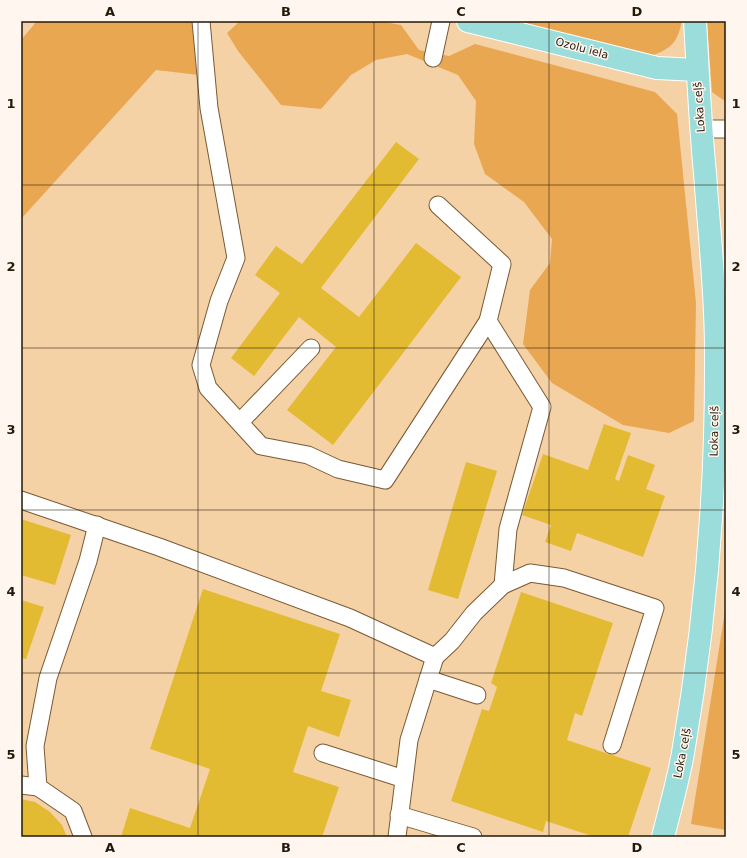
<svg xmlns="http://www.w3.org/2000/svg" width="747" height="858" viewBox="0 0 747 858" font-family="'DejaVu Sans',sans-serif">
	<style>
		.green { fill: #e9a751 }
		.building { fill: #e3bb32 }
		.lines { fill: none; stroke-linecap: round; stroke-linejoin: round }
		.minor-casing { stroke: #7a5a33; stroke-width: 19 }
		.major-casing { stroke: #fff; stroke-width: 24 }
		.minor { stroke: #fff; stroke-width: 17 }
		.major { stroke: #9bddda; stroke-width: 22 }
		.grid { fill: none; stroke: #251808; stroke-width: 1; stroke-opacity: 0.55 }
		.labels { text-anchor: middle; stroke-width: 3; stroke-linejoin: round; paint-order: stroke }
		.street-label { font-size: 11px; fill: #251808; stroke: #fff7ef }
		.neatline { fill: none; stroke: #251808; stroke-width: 1.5 }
		.grid-label { font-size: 13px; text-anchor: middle; font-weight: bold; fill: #251808 }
	</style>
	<rect width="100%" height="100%" fill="#f5d1a6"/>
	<g class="green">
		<polygon points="37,21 193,21 199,75 156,70 21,219 21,40"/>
		<polygon points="240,21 379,21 401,25 419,50 449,56 475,44 655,92 677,114 696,303 694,421 669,433 623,425 552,383 523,344 530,290 550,263 552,239 524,202 485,174 474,144 476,101 458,75 407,54 376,60 351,75 321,109 281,105 238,51 227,33"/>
		<path d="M504 21H682C677 43 672 48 651 56Z"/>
		<polygon points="707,21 726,21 726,102 712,92"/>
		<polygon points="726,605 726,830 691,824"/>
	</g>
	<g class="building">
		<polygon points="396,142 419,159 321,288 359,317 416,243 461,277 333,445 287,410 336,347 299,317 254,376 231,358 280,293 255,275 276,246 302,264"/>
		<polygon points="604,424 631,433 615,479 619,481 628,455 655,465 646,489 665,496 643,557 577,533 571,551 545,542 551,525 522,515 543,454 588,470"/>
		<polygon points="466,462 497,471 458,599 428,590"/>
		<polygon points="21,519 71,535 55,585 21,575"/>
		<polygon points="203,589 340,634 321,691 351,700 339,737 308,726 293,772 339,787 322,837 121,837 130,808 190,828 210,769 150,749"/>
		<polygon points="521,592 613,623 582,716 575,713 567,740 651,768 628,837 595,837 546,821 543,832 451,801 482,709 489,711 497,687 491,683"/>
		<polygon points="21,600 44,607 26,659 21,658"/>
		<polygon points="21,799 35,802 50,812 62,825 67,837 21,837"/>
	</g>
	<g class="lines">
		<defs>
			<g id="minor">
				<polyline points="201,21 209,108 236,258 219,301 201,365 208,388 261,446 308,455 338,469 385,480 488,321"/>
				<polyline points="433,58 441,21"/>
				<polyline points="701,129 726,129"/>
				<polyline points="438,205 502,264 488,321 542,407 508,529 503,585"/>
				<polyline points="240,422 311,348"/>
				<polyline points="21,500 159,547 350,618 435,657 452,641 474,613 503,585 530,573 564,578 655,608 612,745"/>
				<polyline points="428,679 477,695"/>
				<polyline points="323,753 404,779"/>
				<polyline points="21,785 38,787"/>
				<polyline points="399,815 473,837"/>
				<polyline points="83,837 73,811 38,787 35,746 48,678 88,561 97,525"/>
				<polyline points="397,837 409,740 435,657"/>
			</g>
			<g id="major">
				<polyline points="468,21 657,68 697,70"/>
				<path d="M663 837C670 809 678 781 683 753 706 620 717 484 716 350 716 291 709 232 705 173 700 123 698 72 695 21"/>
			</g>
		</defs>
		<use href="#minor" class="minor-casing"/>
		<use href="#major" class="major-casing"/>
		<use href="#minor" class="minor"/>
		<use href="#major" class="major"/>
	</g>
	<path class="grid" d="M198 21V837M374 21V837M549 21V837M21 185H726M21 348H726M21 510H726M21 673H726"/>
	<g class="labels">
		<g class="street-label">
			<text transform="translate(582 48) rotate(15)" y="4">Ozolu iela</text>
			<text transform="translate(699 107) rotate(-94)" y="4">Loka ceļš</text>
			<text transform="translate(714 431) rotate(-89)" y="4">Loka ceļš</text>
			<text transform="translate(682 753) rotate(-79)" y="4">Loka ceļš</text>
		</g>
	</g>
	<rect width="747" height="858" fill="none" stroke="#fff7ef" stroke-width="44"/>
	<rect x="22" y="22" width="703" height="814" class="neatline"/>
	<g class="grid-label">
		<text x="110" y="16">A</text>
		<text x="286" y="16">B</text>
		<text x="461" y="16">C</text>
		<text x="637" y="16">D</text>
		<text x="11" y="108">1</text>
		<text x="736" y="108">1</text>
		<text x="11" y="271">2</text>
		<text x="736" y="271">2</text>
		<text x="11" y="434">3</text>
		<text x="736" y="434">3</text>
		<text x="11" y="596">4</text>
		<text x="736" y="596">4</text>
		<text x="11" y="759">5</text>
		<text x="736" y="759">5</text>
		<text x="110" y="852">A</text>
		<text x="286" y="852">B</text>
		<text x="461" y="852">C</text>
		<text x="637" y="852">D</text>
	</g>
</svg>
